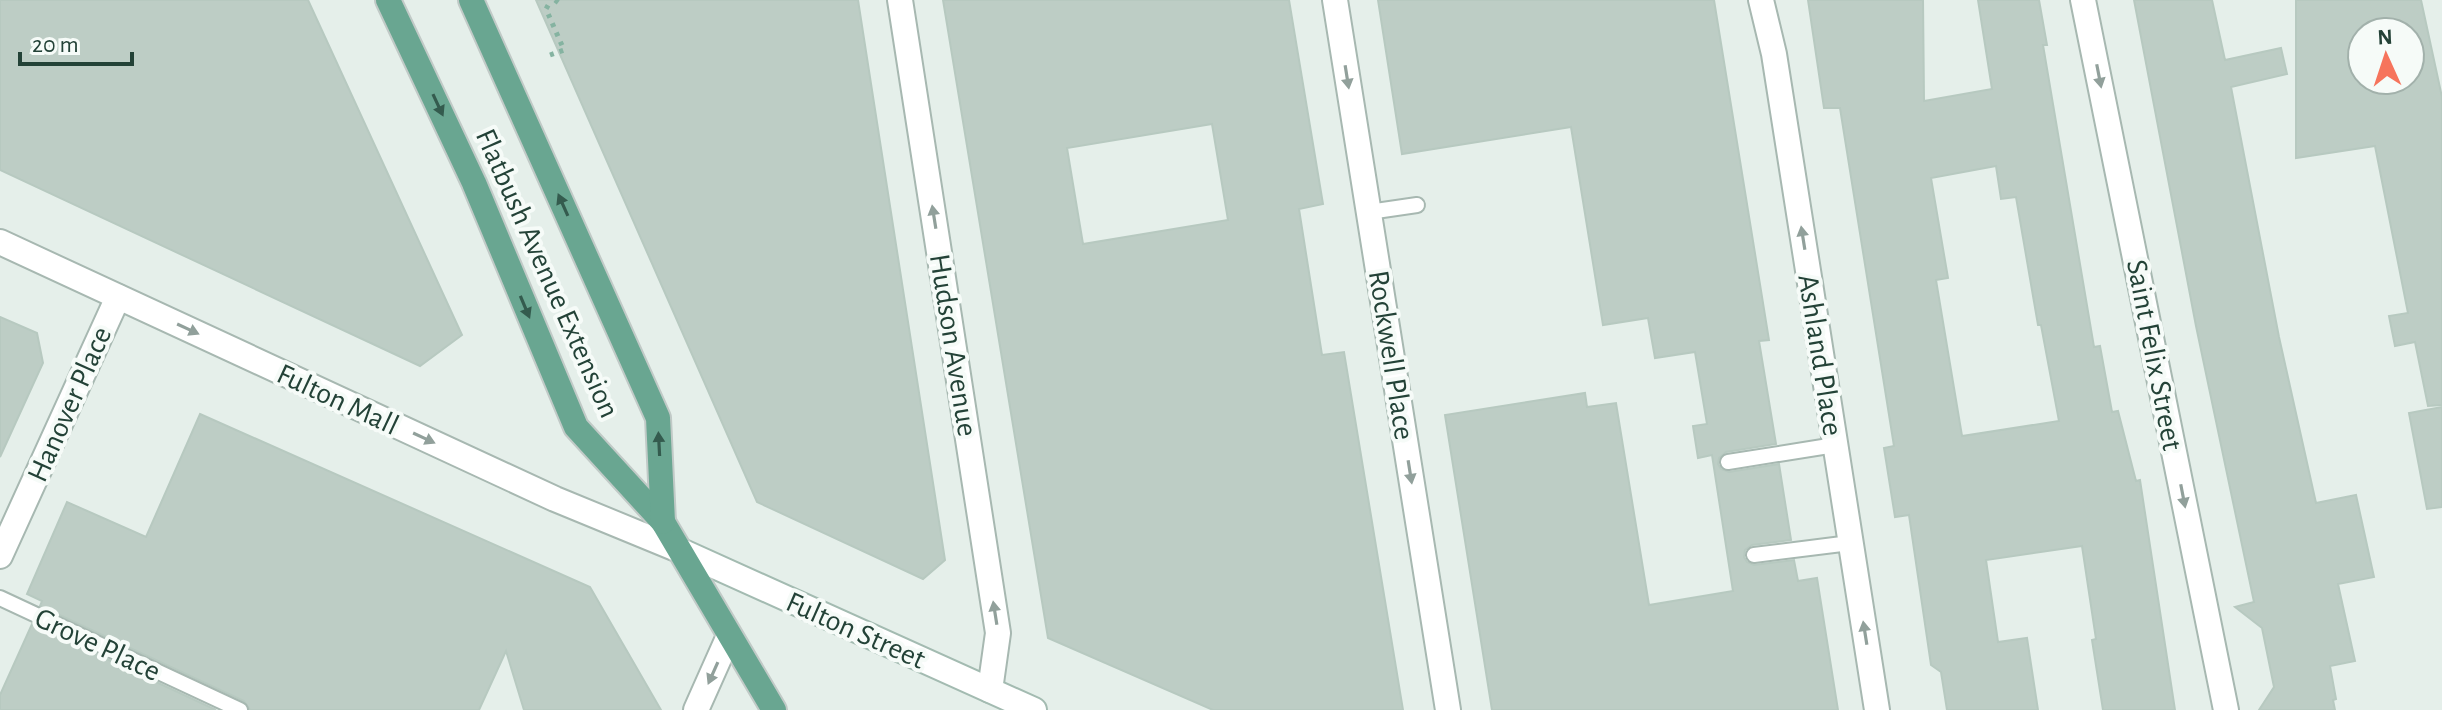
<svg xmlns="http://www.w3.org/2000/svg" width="2442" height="710" viewBox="0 0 2442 710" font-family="'Alegreya Sans',sans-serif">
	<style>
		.building { fill: #bdcdc5; stroke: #b7c9c0; stroke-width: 2; fill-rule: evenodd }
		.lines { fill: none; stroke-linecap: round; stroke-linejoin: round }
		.service-casing { stroke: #a7b8b1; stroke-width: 18 }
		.minor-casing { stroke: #a7b8b1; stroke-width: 28 }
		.tertiary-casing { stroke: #a7b8b1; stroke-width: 28 }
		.secondary-casing { stroke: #a3bbb1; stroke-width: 28 }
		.primary-casing { stroke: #c1cac7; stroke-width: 28 }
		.path { stroke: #85b3a1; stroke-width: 5; stroke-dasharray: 4 6; stroke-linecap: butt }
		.service { stroke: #fff; stroke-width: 14 }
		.minor { stroke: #fff; stroke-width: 24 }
		.tertiary { stroke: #fff; stroke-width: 24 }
		.secondary { stroke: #fff; stroke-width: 24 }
		.primary { stroke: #69a691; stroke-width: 24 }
		.oneway { fill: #91a09b }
		.oneway2 { fill: #345b4e }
		.labels { text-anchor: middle; stroke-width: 8; stroke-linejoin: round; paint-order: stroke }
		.street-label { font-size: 30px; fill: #234237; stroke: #f6fbf8 }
	</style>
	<rect width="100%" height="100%" fill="#e5efea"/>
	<g class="building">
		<polygon points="0,0 308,0 462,335 420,366 0,170"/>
		<polygon points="536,0 858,0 945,560 923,579 757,502"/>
		<path d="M943 0H1289L1323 204 1299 209 1322 355 1344 352 1403 710H1213L1048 638ZM1212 124 1228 220 1083 244 1067 148Z"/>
		<polygon points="1378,0 1714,0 1769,340 1759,341 1776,444 1726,452 1719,458 1718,464 1721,469 1729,472 1779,464 1791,540 1752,545 1745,550 1744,557 1747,562 1754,565 1794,560 1798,581 1817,578 1838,710 1492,710 1445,415 1585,393 1587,407 1616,403 1649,605 1733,591 1712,455 1698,458 1693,426 1707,424 1695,352 1655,358 1648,318 1603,325 1571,127 1402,154"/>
		<path d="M1808 0H1923L1924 101 1992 89 1978 0H2039L2047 45H2043L2094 347 2100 346 2112 412 2118 411 2136 481 2140 480 2175 710H2103L2092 640 2096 639 2082 546 1986 560 1998 642 2027 638 2038 710H1947L1941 672 1931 665 1909 515 1895 517 1884 448 1894 446 1840 108H1824ZM1996 166 2001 199 2016 197 2038 325H2041L2059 421 1962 436 1936 280 1948 278 1931 178Z"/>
		<polygon points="2134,0 2212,0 2225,60 2281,48 2287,74 2231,87 2279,337 2316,503 2356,495 2374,577 2338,584 2355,661 2330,666 2336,699 2333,700 2335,710 2259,710 2274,687 2262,628 2235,607 2254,602 2196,326"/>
		<path d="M2296 0H2421L2442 97V405L2428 406 2415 342 2395 346 2389 316 2408 313 2375 146 2296 158ZM2362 32H2410V80H2362Z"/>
		<polygon points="0,317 37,333 43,363 0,457"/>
		<polygon points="2442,407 2442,507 2427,509 2409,413"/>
		<polygon points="200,414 590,587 661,710 524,710 506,651 479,710 250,710 244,701 40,606 42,601 27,594 67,502 146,537"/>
		<polygon points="32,624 216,710 0,710 0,695"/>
	</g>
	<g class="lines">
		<defs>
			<g id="service">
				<polyline points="1369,212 1417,205"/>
				<polyline points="1728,462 1835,445"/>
				<polyline points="1754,555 1850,543"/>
				<polyline points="0,598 240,710"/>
			</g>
			<g id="minor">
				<polyline points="900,0 998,633 990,690"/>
				<polyline points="1335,0 1448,710"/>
				<polyline points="1761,0 1774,54 1877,710"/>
				<polyline points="2083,0 2226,710"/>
				<polyline points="0,556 118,297"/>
				<polyline points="696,710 729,636"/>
			</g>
			<polyline id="tertiary" points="0,242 555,499 679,550"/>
			<polyline id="secondary" points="679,550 1034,710"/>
			<g id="primary">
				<polyline points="388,0 474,183 576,427 663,522 774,710"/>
				<polyline points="471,0 658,418 663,522"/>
			</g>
		</defs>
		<use href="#service" class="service-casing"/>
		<use href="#minor" class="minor-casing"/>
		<use href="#tertiary" class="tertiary-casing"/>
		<use href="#secondary" class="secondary-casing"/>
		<use href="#primary" class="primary-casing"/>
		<g class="path">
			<polyline points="555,0 559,3"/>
			<polyline points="550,55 564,50 546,9 551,0"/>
		</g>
		<use href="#service" class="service"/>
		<use href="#minor" class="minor"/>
		<use href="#tertiary" class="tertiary"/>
		<use href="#secondary" class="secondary"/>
		<use href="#primary" class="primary"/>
	</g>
	<defs><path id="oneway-solid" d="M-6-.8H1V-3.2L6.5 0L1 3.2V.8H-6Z" transform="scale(2)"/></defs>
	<g class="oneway">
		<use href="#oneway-solid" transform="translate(2099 76) rotate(79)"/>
		<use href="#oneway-solid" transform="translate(1347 77) rotate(81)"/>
		<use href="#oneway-solid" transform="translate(934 217) rotate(-99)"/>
		<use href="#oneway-solid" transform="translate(1803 238) rotate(-99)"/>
		<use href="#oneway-solid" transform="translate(188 329) rotate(25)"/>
		<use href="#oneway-solid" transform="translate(424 438) rotate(25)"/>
		<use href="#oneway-solid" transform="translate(1410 472) rotate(81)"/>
		<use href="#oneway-solid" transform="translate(2183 496) rotate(79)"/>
		<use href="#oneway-solid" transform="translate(995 613) rotate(-99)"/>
		<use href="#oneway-solid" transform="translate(1865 633) rotate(-99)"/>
		<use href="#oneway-solid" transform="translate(713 673) rotate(114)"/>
	</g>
	<g class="oneway2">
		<use href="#oneway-solid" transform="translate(438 105) rotate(65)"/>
		<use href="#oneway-solid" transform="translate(563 205) rotate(-114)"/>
		<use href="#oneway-solid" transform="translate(525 307) rotate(67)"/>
		<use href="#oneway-solid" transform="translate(659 444) rotate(-93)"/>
	</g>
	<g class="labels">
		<g class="street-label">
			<text transform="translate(548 273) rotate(66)" y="10">Flatbush Avenue Extension</text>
			<text transform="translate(954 345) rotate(81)" y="10">Hudson Avenue</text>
			<text transform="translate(1392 355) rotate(81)" y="10">Rockwell Place</text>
			<text transform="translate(1821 355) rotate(81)" y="10">Ashland Place</text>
			<text transform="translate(2155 355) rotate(79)" y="10">Saint Felix Street</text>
			<text transform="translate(338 399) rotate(25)" y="10">Fulton Mall</text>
			<text transform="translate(69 404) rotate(-66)" y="10">Hanover Place</text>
			<text transform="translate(856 630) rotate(24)" y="10">Fulton Street</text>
			<text transform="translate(98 644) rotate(25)" y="10">Grove Place</text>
		</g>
	</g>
	<g transform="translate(2386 56) rotate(357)"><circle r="38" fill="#f6fbf8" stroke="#a2b1ab" stroke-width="2"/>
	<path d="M0-6L14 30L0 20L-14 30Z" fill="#f6745c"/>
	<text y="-12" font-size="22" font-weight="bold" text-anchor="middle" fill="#234237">N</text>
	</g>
	<path d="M20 52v12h112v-12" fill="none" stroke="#234237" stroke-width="4"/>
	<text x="32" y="52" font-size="24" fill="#234237" stroke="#f6fbf8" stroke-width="6" paint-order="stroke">20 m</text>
</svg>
